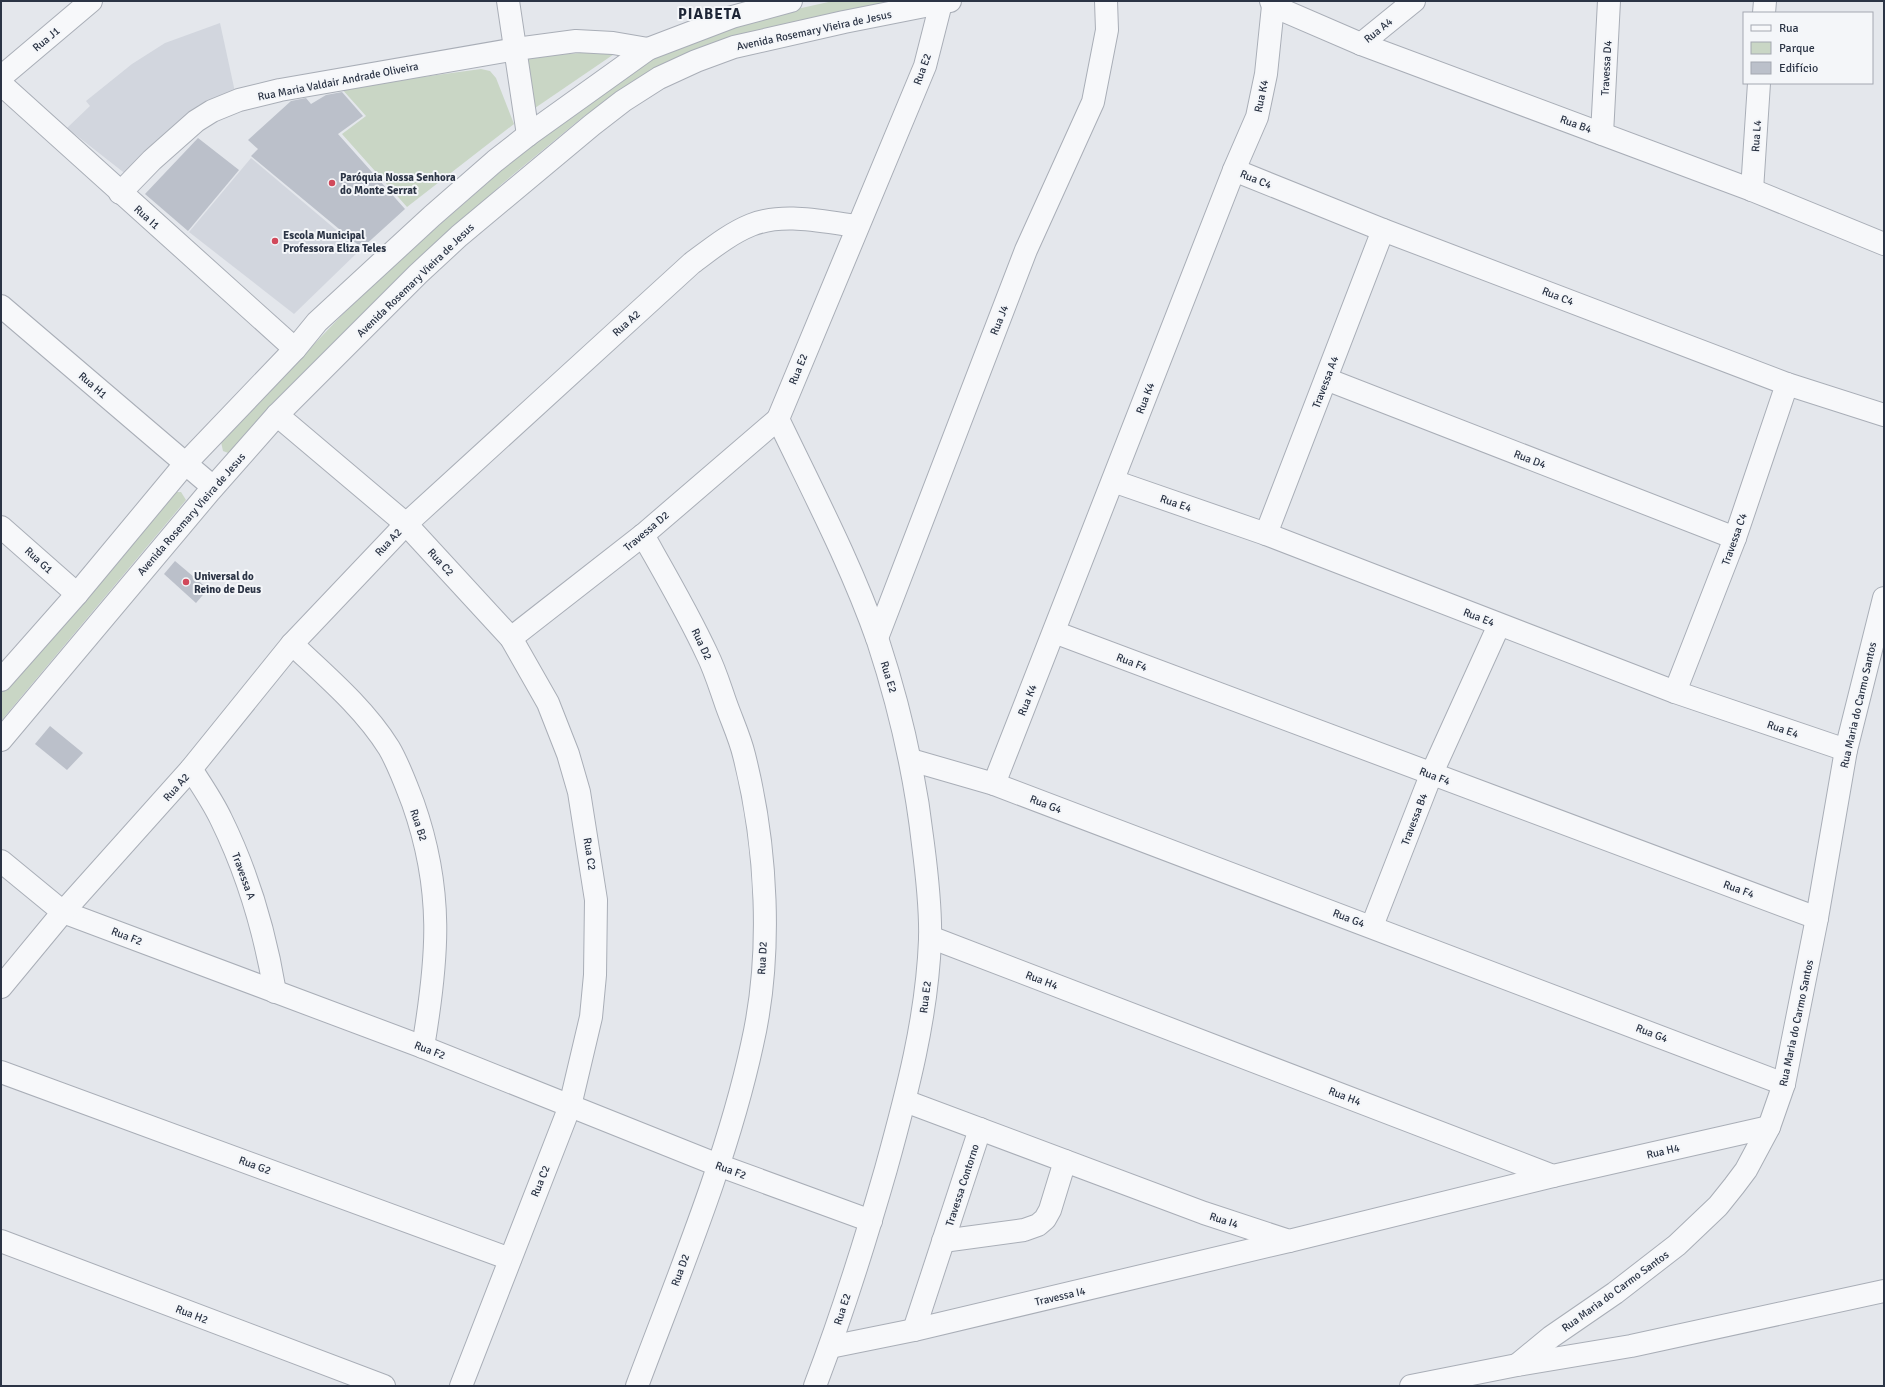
<svg xmlns="http://www.w3.org/2000/svg" width="1885" height="1387" viewBox="0 0 1885 1387" font-family="Signika,sans-serif">
	<style>
		.built { fill: #d2d6de }
		.green { fill: #c9d6c5 }
		.building { fill: #bbc0ca }
		.lines { fill: none; stroke-linecap: round; stroke-linejoin: round }
		.minor-casing { stroke: #a9aeb7; stroke-width: 24 }
		.minor { stroke: #f7f8fa; stroke-width: 22 }
		.poi-dot { fill: #d1495b; stroke: #f4f6f9; stroke-width: 1.5 }
		.labels { text-anchor: middle; stroke-width: 4; stroke-linejoin: round; paint-order: stroke }
		.street-label { font-size: 11px; fill: #2b3445; stroke: #f4f6f9 }
		.poi-label { font-size: 11px; font-weight: bold; fill: #2b3445; stroke: #f4f6f9; text-anchor: start }
		.district-label { font-size: 15px; font-weight: bold; letter-spacing: 1px; fill: #1d2536; stroke: #f4f6f9 }
	</style>
	<rect width="100%" height="100%" fill="#e4e7ec"/>
	<g class="built">
		<polygon points="220,23 235,92 199,105 147,152 127,175 67,128 90,106 86,101 132,64 165,43"/>
		<polygon points="251,158 360,250 294,314 189,232"/>
	</g>
	<g class="green">
		<polygon points="833,1 892,1 844,12 655,70 584,116 503,183 357,319 231,454 223,451 221,442 340,317 395,264 556,123 617,78 678,47 739,22"/>
		<polygon points="620,50 535,108 528,57"/>
		<polygon points="481,69 490,71 496,78 514,124 407,207 342,134 366,116 341,88"/>
		<polygon points="177,492 181,492 186,500 1,721 1,693"/>
	</g>
	<g class="building">
		<polygon points="342,92 363,116 338,134 405,209 362,248 251,156 258,149 248,140 291,101 306,98 311,104 326,95"/>
		<polygon points="198,138 239,170 188,231 145,194"/>
		<polygon points="175,561 208,589 196,603 164,574"/>
		<polygon points="50,726 83,753 67,770 35,744"/>
	</g>
	<g class="lines">
		<defs>
			<g id="minor">
				<polyline points="508,1 528,135"/>
				<polyline points="1271,1 1273,6 1361,44 1752,190 1884,244"/>
				<polyline points="1764,13 1765,1"/>
				<polyline points="1361,44 1414,1"/>
				<polyline points="1,77 91,1"/>
				<polyline points="1,84 295,349"/>
				<polyline points="1602,134 1609,1"/>
				<polyline points="1234,170 1383,230 1787,384 1884,415"/>
				<polyline points="1752,190 1759,83"/>
				<polyline points="120,193 152,160 196,121 212,111 239,100 280,90 516,49 576,41 613,43 648,49"/>
				<polyline points="1,306 213,487"/>
				<polyline points="1326,379 1735,538"/>
				<polyline points="277,415 406,524 511,638 548,703 568,754 579,792 596,900 595,975 591,1017 570,1106 461,1386"/>
				<polyline points="1113,481 1266,534 1675,692 1846,750"/>
				<polyline points="1,527 77,594"/>
				<polyline points="1266,534 1383,230"/>
				<polyline points="1054,632 1817,918"/>
				<polyline points="511,638 643,535 778,419"/>
				<polyline points="877,638 1026,250 1093,102 1107,30 1106,1"/>
				<path d="M292 644C326 676 364 708 389 748 399 765 406 785 413 803 444 891 438 958 423 1047"/>
				<polyline points="1,680 77,594 185,464 295,349 317,322 432,216 495,161 528,135 648,49 732,17 791,1"/>
				<polyline points="1675,692 1735,538 1787,384"/>
				<polyline points="1,740 210,491 277,415 418,274 459,236 592,125 623,101 659,78 696,61 734,47 844,22 950,1"/>
				<polyline points="911,760 994,784 1784,1084"/>
				<path d="M191 769C202 786 213 802 221 819 248 874 265 932 275 992"/>
				<polyline points="994,784 1234,170 1257,117 1266,74 1273,6"/>
				<polyline points="1,861 63,912 423,1047 718,1165 871,1221"/>
				<polyline points="1372,926 1431,775 1499,625"/>
				<polyline points="930,937 1553,1176 1769,1127"/>
				<path d="M1 987 63 912 191 769 292 644 406 524 692 263C711 249 729 234 751 225 784 212 823 222 857 226"/>
				<polyline points="1,1072 510,1259"/>
				<polyline points="905,1101 1204,1213 1289,1241 1553,1176"/>
				<polyline points="1,1241 384,1386"/>
				<polyline points="943,1241 1024,1230 1038,1225 1045,1219 1050,1210 1065,1161"/>
				<polyline points="914,1330 980,1129"/>
				<polyline points="830,1347 914,1330 1289,1241"/>
				<polyline points="1517,1365 1551,1337 1615,1293 1677,1245 1718,1206 1734,1186 1746,1170 1769,1127 1784,1084 1817,918 1846,750 1884,598"/>
				<path d="M637 1386C678 1276 727 1160 752 1045 773 954 767 846 744 755 740 738 732 721 726 704 720 687 715 670 707 654 688 613 665 574 643 535"/>
				<path d="M815 1386C842 1315 865 1242 886 1169 907 1093 927 1018 930 940 931 908 927 875 923 844 915 773 900 708 878 641 851 564 813 492 778 419L925 66 941 3"/>
				<polyline points="1411,1386 1517,1365 1631,1346 1884,1291"/>
			</g>
		</defs>
		<use href="#minor" class="minor-casing"/>
		<use href="#minor" class="minor"/>
	</g>
	<g class="poi-dot">
		<circle cx="332" cy="183" r="4"/>
		<circle cx="275" cy="241" r="4"/>
		<circle cx="186" cy="582" r="4"/>
	</g>
	<g class="labels">
		<g class="street-label">
			<text transform="translate(814 30) rotate(-12)" y="4">Avenida Rosemary Vieira de Jesus</text>
			<text transform="translate(1378 30) rotate(-39)" y="4">Rua A4</text>
			<text transform="translate(46 39) rotate(-40)" y="4">Rua J1</text>
			<text transform="translate(1606 68) rotate(-87)" y="4">Travessa D4</text>
			<text transform="translate(922 69) rotate(-70)" y="4">Rua E2</text>
			<text transform="translate(338 81) rotate(-11)" y="4">Rua Maria Valdair Andrade Oliveira</text>
			<text transform="translate(1261 96) rotate(-78)" y="4">Rua K4</text>
			<text transform="translate(1576 124) rotate(20)" y="4">Rua B4</text>
			<text transform="translate(1756 136) rotate(-86)" y="4">Rua L4</text>
			<text transform="translate(1256 179) rotate(22)" y="4">Rua C4</text>
			<text transform="translate(147 217) rotate(42)" y="4">Rua I1</text>
			<text transform="translate(415 280) rotate(-44)" y="4">Avenida Rosemary Vieira de Jesus</text>
			<text transform="translate(1558 296) rotate(21)" y="4">Rua C4</text>
			<text transform="translate(999 320) rotate(-68)" y="4">Rua J4</text>
			<text transform="translate(626 323) rotate(-42)" y="4">Rua A2</text>
			<text transform="translate(798 369) rotate(-68)" y="4">Rua E2</text>
			<text transform="translate(1325 382) rotate(-69)" y="4">Travessa A4</text>
			<text transform="translate(93 385) rotate(41)" y="4">Rua H1</text>
			<text transform="translate(1145 398) rotate(-69)" y="4">Rua K4</text>
			<text transform="translate(1530 459) rotate(21)" y="4">Rua D4</text>
			<text transform="translate(1176 503) rotate(19)" y="4">Rua E4</text>
			<text transform="translate(191 514) rotate(-49)" y="4">Avenida Rosemary Vieira de Jesus</text>
			<text transform="translate(646 531) rotate(-40)" y="4">Travessa D2</text>
			<text transform="translate(1734 539) rotate(-70)" y="4">Travessa C4</text>
			<text transform="translate(388 542) rotate(-47)" y="4">Rua A2</text>
			<text transform="translate(39 560) rotate(42)" y="4">Rua G1</text>
			<text transform="translate(441 562) rotate(48)" y="4">Rua C2</text>
			<text transform="translate(1479 617) rotate(21)" y="4">Rua E4</text>
			<text transform="translate(702 644) rotate(65)" y="4">Rua D2</text>
			<text transform="translate(1132 662) rotate(21)" y="4">Rua F4</text>
			<text transform="translate(889 677) rotate(73)" y="4">Rua E2</text>
			<text transform="translate(1027 700) rotate(-68)" y="4">Rua K4</text>
			<text transform="translate(1858 705) rotate(-77)" y="4">Rua Maria do Carmo Santos</text>
			<text transform="translate(1783 729) rotate(19)" y="4">Rua E4</text>
			<text transform="translate(1435 776) rotate(21)" y="4">Rua F4</text>
			<text transform="translate(176 787) rotate(-48)" y="4">Rua A2</text>
			<text transform="translate(1046 804) rotate(21)" y="4">Rua G4</text>
			<text transform="translate(1414 819) rotate(-69)" y="4">Travessa B4</text>
			<text transform="translate(419 825) rotate(72)" y="4">Rua B2</text>
			<text transform="translate(590 854) rotate(81)" y="4">Rua C2</text>
			<text transform="translate(244 876) rotate(70)" y="4">Travessa A</text>
			<text transform="translate(1739 889) rotate(20)" y="4">Rua F4</text>
			<text transform="translate(1349 918) rotate(21)" y="4">Rua G4</text>
			<text transform="translate(127 936) rotate(21)" y="4">Rua F2</text>
			<text transform="translate(762 958) rotate(-87)" y="4">Rua D2</text>
			<text transform="translate(1042 980) rotate(21)" y="4">Rua H4</text>
			<text transform="translate(925 997) rotate(-83)" y="4">Rua E2</text>
			<text transform="translate(1796 1023) rotate(-78)" y="4">Rua Maria do Carmo Santos</text>
			<text transform="translate(1652 1033) rotate(21)" y="4">Rua G4</text>
			<text transform="translate(430 1050) rotate(21)" y="4">Rua F2</text>
			<text transform="translate(1345 1096) rotate(21)" y="4">Rua H4</text>
			<text transform="translate(1663 1151) rotate(-13)" y="4">Rua H4</text>
			<text transform="translate(255 1165) rotate(20)" y="4">Rua G2</text>
			<text transform="translate(731 1170) rotate(20)" y="4">Rua F2</text>
			<text transform="translate(540 1181) rotate(-68)" y="4">Rua C2</text>
			<text transform="translate(962 1185) rotate(-72)" y="4">Travessa Contorno</text>
			<text transform="translate(1224 1220) rotate(18)" y="4">Rua I4</text>
			<text transform="translate(680 1270) rotate(-70)" y="4">Rua D2</text>
			<text transform="translate(1615 1291) rotate(-36)" y="4">Rua Maria do Carmo Santos</text>
			<text transform="translate(1060 1296) rotate(-13)" y="4">Travessa I4</text>
			<text transform="translate(842 1309) rotate(-72)" y="4">Rua E2</text>
			<text transform="translate(192 1314) rotate(21)" y="4">Rua H2</text>
		</g>
		<g class="poi-label">
			<text x="340" y="181">Paróquia Nossa Senhora<tspan x="340" dy="13">do Monte Serrat</tspan></text>
			<text x="283" y="239">Escola Municipal<tspan x="283" dy="13">Professora Eliza Teles</tspan></text>
			<text x="194" y="580">Universal do<tspan x="194" dy="13">Reino de Deus</tspan></text>
		</g>
		<g class="district-label">
			<text x="710" y="19">PIABETA</text>
		</g>
	</g>
	<rect width="1885" height="1387" fill="none" stroke="#2b3445" stroke-width="4"/>
	<rect x="1743" y="12" width="130" height="72" fill="#f4f6f9" stroke="#a4a8b1"/>
	<rect x="1751" y="25" width="20" height="6" fill="#f7f8fa" stroke="#a4a8b1"/>
	<text x="1779" y="32" font-size="12" fill="#2b3445">Rua</text>
	<rect x="1751" y="42" width="20" height="12" fill="#c9d6c5" stroke="#a4a8b1"/>
	<text x="1779" y="52" font-size="12" fill="#2b3445">Parque</text>
	<rect x="1751" y="62" width="20" height="12" fill="#bbc0ca" stroke="#a4a8b1"/>
	<text x="1779" y="72" font-size="12" fill="#2b3445">Edifício</text>
</svg>
